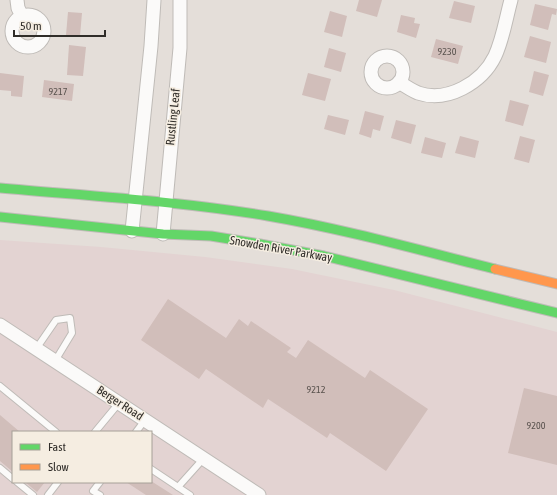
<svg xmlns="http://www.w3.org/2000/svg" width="557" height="495" viewBox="0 0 557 495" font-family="'Asap Condensed',sans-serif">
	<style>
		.commercial { fill: #e3d3d2; fill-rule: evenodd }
		.building { fill: #d1beba }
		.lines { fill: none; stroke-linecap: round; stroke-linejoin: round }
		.lane-casing { stroke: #bfbbb7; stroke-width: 8 }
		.street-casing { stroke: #bfbbb7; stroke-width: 15 }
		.fast-casing { stroke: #bfbbb7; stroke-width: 11 }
		.slow-casing { stroke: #bfbbb7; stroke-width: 11 }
		.lane { stroke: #fbfaf9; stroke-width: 6 }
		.street { stroke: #fbfaf9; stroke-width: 13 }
		.fast { stroke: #63d668; stroke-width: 9 }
		.slow { stroke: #ff974d; stroke-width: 9 }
		.labels { text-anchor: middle; stroke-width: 3; stroke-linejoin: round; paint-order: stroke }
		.number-label { font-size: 10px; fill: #58514d }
		.street-label { font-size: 12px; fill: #302d29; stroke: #f5ede1 }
	</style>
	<rect width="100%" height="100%" fill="#e4ded9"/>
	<path class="commercial" d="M0 240 101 247 205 257 292 269 394 290 557 332V495H0ZM13 432H151V482H13Z"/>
	<g class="building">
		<polygon points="359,0 382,0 377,17 356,11"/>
		<polygon points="454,1 475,6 471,23 449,18"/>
		<polygon points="535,4 557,9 556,15 552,14 548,30 530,25"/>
		<polygon points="330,11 347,16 342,37 324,32"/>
		<polygon points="68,12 82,13 80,36 66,35"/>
		<polygon points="401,15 415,18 414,23 420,24 416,38 397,32"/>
		<polygon points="530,36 551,42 546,63 524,57"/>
		<polygon points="436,39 463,46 458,64 431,57"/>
		<polygon points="69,45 86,47 83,76 67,75"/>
		<polygon points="329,48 346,53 341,72 324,67"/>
		<polygon points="534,71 549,75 543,96 529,92"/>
		<polygon points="0,73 24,76 22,97 11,96 11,91 0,90"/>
		<polygon points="308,73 331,79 325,101 302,95"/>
		<polygon points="44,80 74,84 72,101 42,97"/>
		<polygon points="510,100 529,105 523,126 505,121"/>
		<polygon points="365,111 384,116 380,131 373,129 371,138 359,134"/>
		<polygon points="328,115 349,120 345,135 324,129"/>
		<polygon points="396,120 416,125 411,144 391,138"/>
		<polygon points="460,136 479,141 475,158 455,153"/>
		<polygon points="520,136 535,140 529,163 514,159"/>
		<polygon points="425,137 446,143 442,158 421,153"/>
		<polygon points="168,299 226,338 239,319 248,326 251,321 291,348 287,352 296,358 308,340 365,378 370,370 428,409 386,471 330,433 327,438 268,399 263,408 206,369 199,379 141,340"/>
		<polygon points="524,388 557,396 557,465 508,453"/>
		<polygon points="0,415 20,432 13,432 13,472 0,461"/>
		<polygon points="151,481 173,495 146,495 126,482 151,482"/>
		<polygon points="25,482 45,482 37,492"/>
	</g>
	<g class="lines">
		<defs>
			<g id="lane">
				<polyline points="36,349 56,320 70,318 72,333 55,361"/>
				<polyline points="0,386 56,432"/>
				<polyline points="95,432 119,403"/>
				<polyline points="136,432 145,420"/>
				<polyline points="0,468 13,479"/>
				<polyline points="151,469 190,495"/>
				<polyline points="17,482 33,495"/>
				<polyline points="178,487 204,458"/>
				<polyline points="48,495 58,482"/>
				<polyline points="100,495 93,491 100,482"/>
			</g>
			<g id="street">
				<polyline points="17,0 18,8 22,16"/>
				<circle cx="28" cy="31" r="16"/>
				<circle cx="387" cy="72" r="16"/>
				<path d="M399 82C405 86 411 90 418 93 447 103 482 83 495 56 503 39 506 18 511 0"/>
				<polyline points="132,231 151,46 154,0"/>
				<polyline points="163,234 180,48 180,0"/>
				<polyline points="0,325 259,495"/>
			</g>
			<g id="fast">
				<path d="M0 188C89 196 179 201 268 216 344 229 419 250 495 269"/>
				<polyline points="0,217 163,234 211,236 260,244 324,256 557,313"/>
			</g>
			<polyline id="slow" points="495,269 557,284"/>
		</defs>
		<use href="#lane" class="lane-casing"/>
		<use href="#street" class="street-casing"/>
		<use href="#fast" class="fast-casing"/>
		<use href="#slow" class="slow-casing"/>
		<use href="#lane" class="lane"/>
		<use href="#street" class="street"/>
		<use href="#fast" class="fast"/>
		<use href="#slow" class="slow"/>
	</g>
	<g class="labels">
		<g class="number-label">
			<text x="447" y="55">9230</text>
			<text x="58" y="95">9217</text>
			<text x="316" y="393">9212</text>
			<text x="536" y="429">9200</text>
		</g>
		<g class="street-label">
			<text transform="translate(173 117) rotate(-84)" y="4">Rustling Leaf</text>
			<text transform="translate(281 249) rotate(10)" y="4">Snowden River Parkway</text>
			<text transform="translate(120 403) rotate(33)" y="4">Berger Road</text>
		</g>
	</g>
	<rect x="12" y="431" width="140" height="52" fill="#f5ede1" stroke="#a6a097"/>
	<rect x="20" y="444" width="20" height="6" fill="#63d668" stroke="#a6a097"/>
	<text x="48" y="451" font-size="12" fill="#302d29">Fast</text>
	<rect x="20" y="464" width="20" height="6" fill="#ff974d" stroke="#a6a097"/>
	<text x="48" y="471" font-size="12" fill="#302d29">Slow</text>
	<path d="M14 30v6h91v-6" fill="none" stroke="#302d29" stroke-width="2"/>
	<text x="20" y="30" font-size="12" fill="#302d29" stroke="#f5ede1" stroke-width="3" paint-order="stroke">50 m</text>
</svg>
